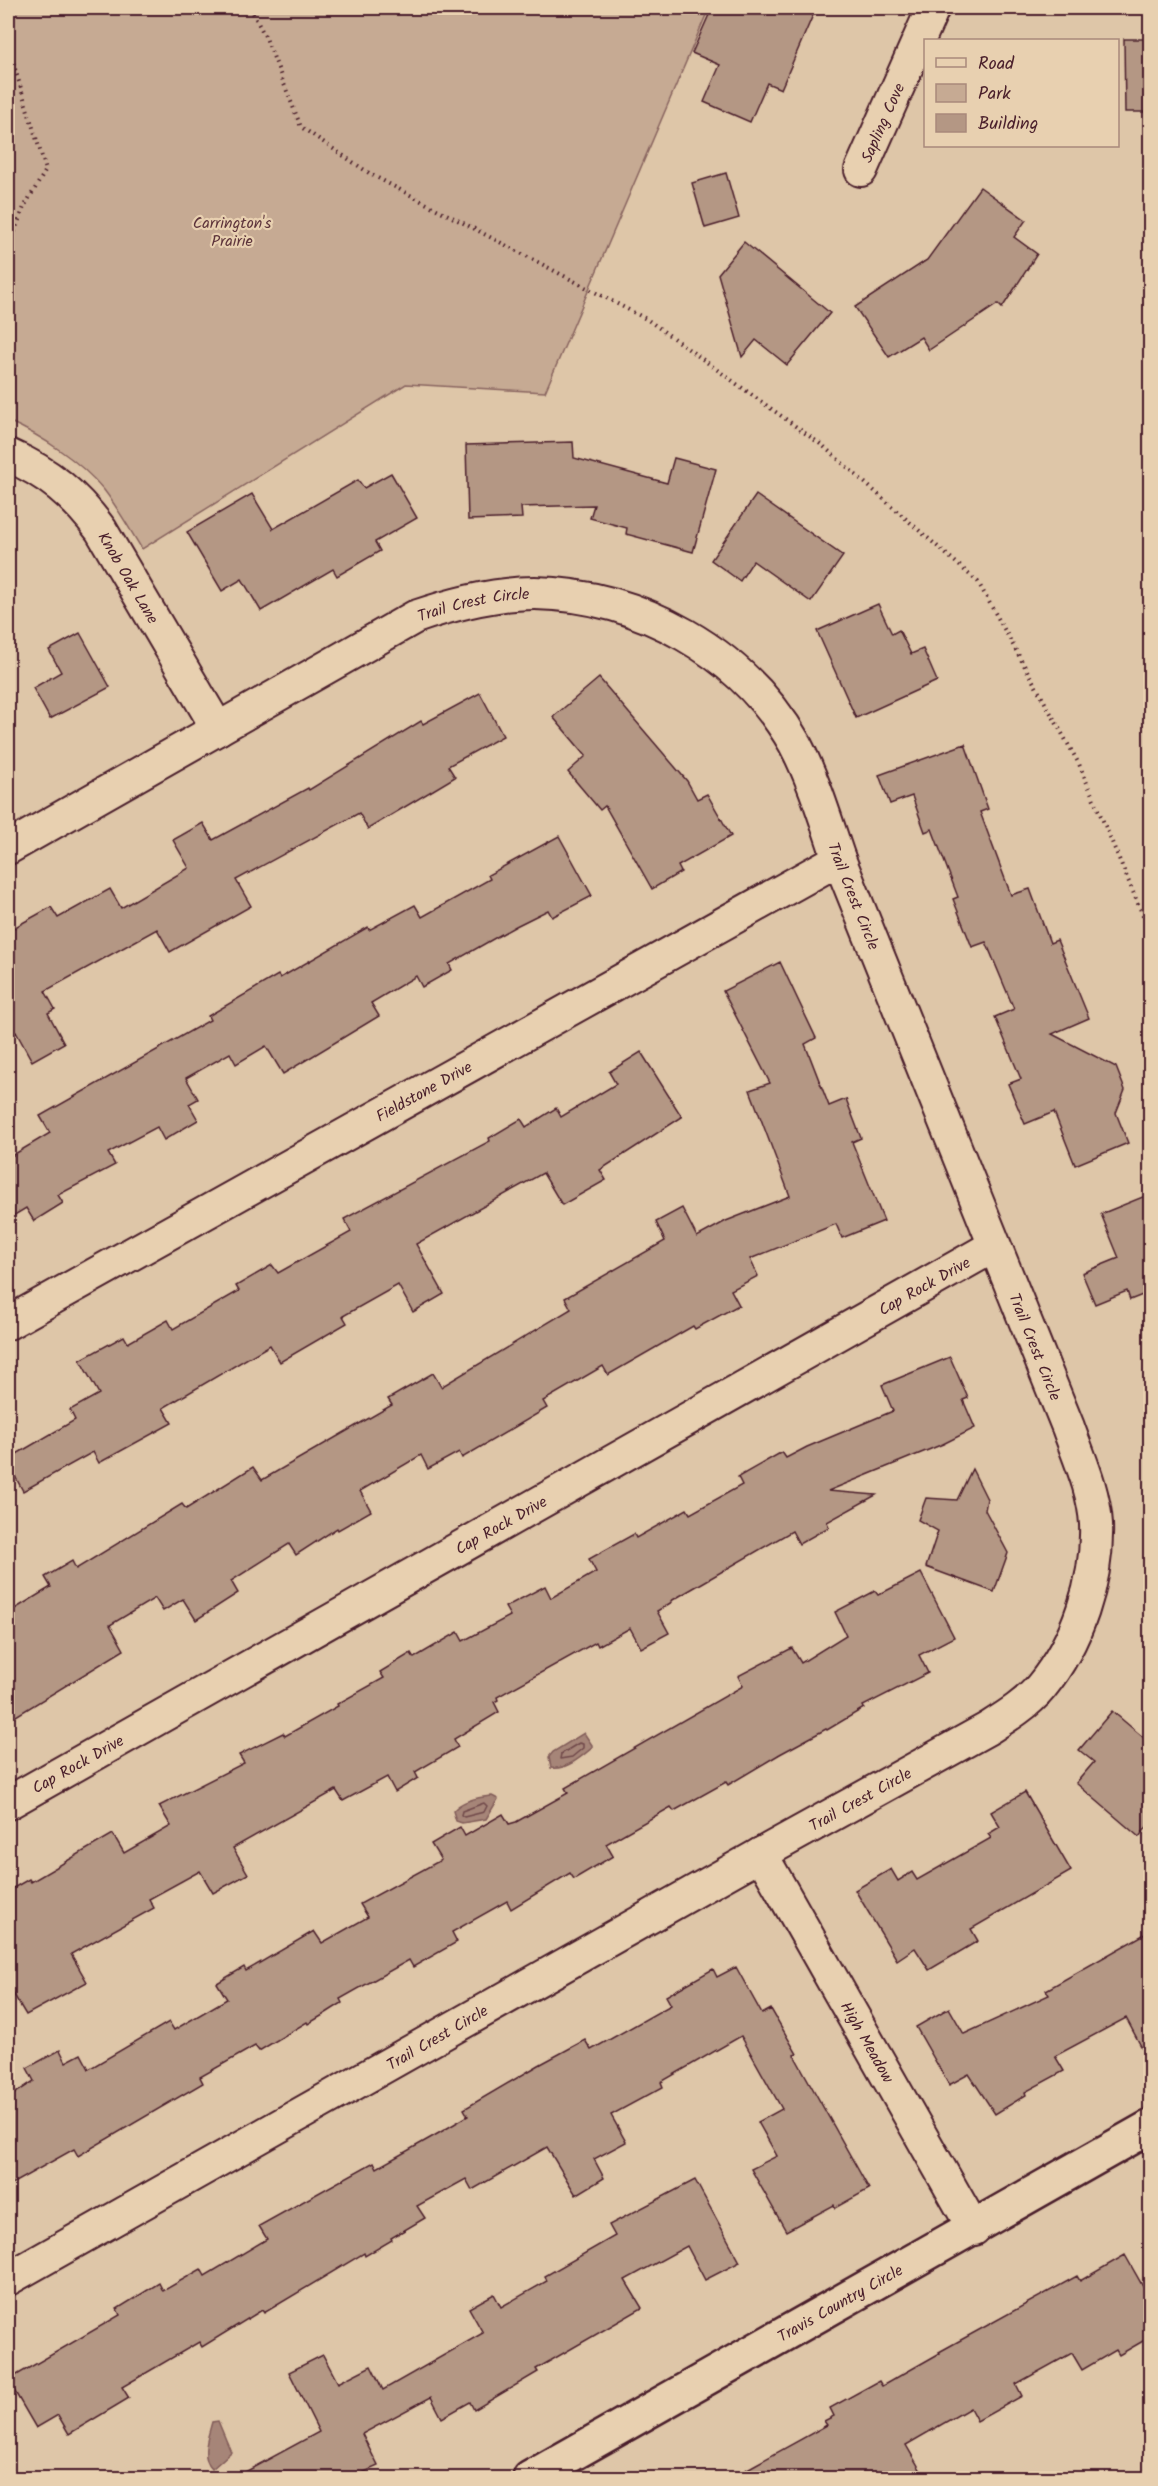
<svg xmlns="http://www.w3.org/2000/svg" width="1158" height="2486" viewBox="0 0 1158 2486" font-family="Kalam,sans-serif">
	<style>
		.green { fill: #c6aa93; stroke: #88645f; stroke-width: 1.5 }
		.water { fill: #a68578; stroke: #815c59; stroke-width: 1.5 }
		.lines { fill: none; stroke-linecap: round; stroke-linejoin: round }
		.shore { stroke: #6f484a; stroke-width: 1.5 }
		.building { fill: #b49784; stroke: #4a1f2b; stroke-width: 1.5 }
		.street-casing { stroke: #4a1f2b; stroke-width: 36 }
		.secondary-casing { stroke: #4a1f2b; stroke-width: 38 }
		.path { stroke: #4a1f2b; stroke-width: 4; stroke-dasharray: 1.5 4.5; stroke-linecap: butt }
		.street { stroke: #e8d0b0; stroke-width: 32 }
		.secondary { stroke: #e8d0b0; stroke-width: 33 }
		.labels { text-anchor: middle; stroke-width: 4.5; stroke-linejoin: round; paint-order: stroke }
		.street-label { font-size: 16px; fill: #4a1f2b; stroke: #e8d0b0 }
		.park-label { font-size: 16px; fill: #5d343b; stroke: #e8d0b0 }
	</style>
	<rect width="100%" height="100%" fill="#dec6a8"/>
	<filter id="ink" filterUnits="userSpaceOnUse"><feTurbulence type="fractalNoise" baseFrequency=".0167" numOctaves="2"/><feDisplacementMap in="SourceGraphic" scale="12" xChannelSelector="R" yChannelSelector="G"/><feConvolveMatrix kernelMatrix="1 2 1 2 8 2 1 2 1" color-interpolation-filters="sRGB"/></filter>
	<g filter="url(#ink)">
		<path class="green" d="M8 8H709L545 392 406 384 142 549C130 530 118 508 104 490 80 461 42 436 8 421Z"/>
		<g class="water">
			<path d="M584 1733 592 1745V1748C580 1758 566 1770 551 1768L549 1757 553 1752Z"/>
			<path d="M492 1796 498 1799 486 1819 462 1823 456 1821 453 1811C462 1800 479 1797 492 1796Z"/>
			<path d="M218 2421 231 2452 212 2469C200 2457 208 2437 212 2422Z"/>
		</g>
		<g class="lines">
			<g class="shore">
				<polygon points="579,1743 583,1744 583,1748 572,1757 560,1759 561,1754"/>
				<polygon points="484,1803 487,1806 484,1812 464,1817 461,1815 462,1811"/>
			</g>
		</g>
		<g class="building">
			<polygon points="712,8 816,8 781,89 767,83 750,122 704,102 720,65 692,53"/>
			<polygon points="1124,39 1150,39 1150,112 1125,112"/>
			<polygon points="726,173 739,218 705,228 692,183"/>
			<polygon points="980,187 1026,220 1014,237 1037,254 1002,308 998,304 929,350 921,337 889,357 855,307 927,260"/>
			<polygon points="744,242 830,313 787,365 756,340 742,357 718,274"/>
			<polygon points="573,442 574,458 667,483 674,458 716,469 693,552 626,534 627,528 590,518 594,505 521,507 522,518 468,520 466,445"/>
			<polygon points="391,473 417,518 375,542 380,551 337,576 333,569 261,611 242,579 222,591 187,532 252,494 273,529 358,480 364,488"/>
			<polygon points="756,495 843,556 811,602 753,561 740,581 711,560"/>
			<polygon points="878,604 892,634 899,630 911,654 923,649 937,681 856,718 817,631"/>
			<polygon points="80,633 110,687 50,719 33,688 61,672 49,650"/>
			<polygon points="599,678 687,781 697,799 707,794 731,836 678,866 681,872 652,889 605,806 600,810 568,772 586,756 553,717"/>
			<polygon points="480,693 503,736 448,766 455,777 368,829 359,813 236,880 251,906 170,952 157,929 45,991 55,1009 48,1013 64,1043 32,1061 16,1032 8,1037 8,931 51,907 58,918 110,889 121,908 189,868 173,840 203,823 213,840 308,788 309,790 421,721 423,724"/>
			<polygon points="965,744 988,809 980,812 1011,895 1030,889 1050,943 1057,940 1089,1018 1052,1034 1116,1067 1125,1090 1116,1113 1128,1143 1075,1165 1054,1112 1025,1124 1008,1084 1021,1079 995,1017 1014,1009 986,942 972,947 953,899 958,897 932,829 925,832 912,796 890,804 879,775"/>
			<polygon points="559,836 592,896 552,917 548,910 516,926 449,964 452,970 422,987 416,976 371,1003 379,1016 283,1074 266,1046 236,1064 230,1053 186,1078 198,1099 189,1104 198,1120 164,1140 157,1127 108,1153 115,1165 58,1195 63,1203 34,1221 26,1208 8,1219 8,1158 50,1133 40,1116 210,1020 208,1016 278,975 280,978 368,927 369,930 415,905 422,917 490,879 488,875"/>
			<polygon points="780,962 816,1038 805,1044 829,1106 846,1099 861,1138 852,1142 884,1221 842,1238 836,1224 750,1259 758,1276 731,1290 739,1305 695,1329 693,1326 608,1375 603,1366 543,1401 547,1408 462,1458 459,1452 428,1469 421,1455 360,1491 371,1511 338,1530 337,1528 296,1555 289,1544 231,1581 238,1593 196,1620 183,1599 163,1611 155,1598 110,1625 124,1650 8,1721 8,1613 51,1587 45,1577 72,1561 76,1569 182,1504 186,1509 253,1467 262,1480 392,1405 388,1399 433,1373 441,1387 571,1309 565,1298 665,1241 656,1222 682,1208 697,1237 726,1221 790,1196 750,1090 770,1083 723,991"/>
			<polygon points="641,1052 682,1117 600,1170 606,1180 562,1205 543,1173 416,1244 444,1294 413,1312 398,1285 343,1316 347,1323 280,1362 270,1345 163,1408 172,1423 99,1463 93,1452 23,1491 8,1463 8,1459 75,1420 70,1410 99,1394 80,1360 124,1336 128,1343 168,1320 173,1329 239,1291 236,1286 272,1265 278,1273 351,1232 344,1219 490,1141 489,1138 521,1119 526,1127 556,1108 561,1117 616,1084 609,1072"/>
			<polygon points="1150,1194 1150,1292 1130,1300 1127,1291 1095,1304 1082,1273 1119,1258 1101,1214"/>
			<polygon points="950,1357 968,1398 963,1400 975,1428 943,1444 828,1491 876,1495 827,1522 829,1527 799,1544 792,1531 671,1601 672,1602 657,1611 669,1633 641,1648 630,1628 598,1646 596,1642 497,1697 498,1700 494,1702 499,1712 454,1739 458,1747 415,1772 418,1778 395,1792 387,1777 343,1801 336,1790 233,1848 248,1874 213,1893 200,1871 149,1899 154,1908 71,1954 87,1982 26,2015 8,1985 8,1891 29,1879 31,1882 113,1834 124,1853 171,1826 159,1806 244,1763 239,1755 283,1733 285,1736 338,1706 337,1704 384,1678 380,1672 411,1653 414,1658 458,1632 463,1641 510,1616 505,1607 545,1586 551,1598 596,1572 589,1559 634,1534 636,1538 687,1509 690,1514 742,1485 738,1477 782,1452 786,1458 807,1447 893,1411 882,1385"/>
			<polygon points="972,1469 987,1499 985,1510 1008,1553 994,1592 926,1567 938,1531 918,1520 926,1498 957,1500"/>
			<polygon points="921,1573 954,1637 919,1655 928,1673 863,1706 864,1708 827,1730 826,1729 780,1754 728,1785 726,1782 674,1811 671,1807 606,1844 613,1856 574,1879 570,1873 511,1909 507,1901 452,1932 457,1942 413,1967 409,1960 340,1999 342,2003 323,2015 308,2024 307,2022 259,2051 255,2046 200,2077 203,2083 78,2156 74,2149 8,2186 8,2098 34,2081 27,2068 60,2050 66,2062 81,2054 89,2069 169,2022 174,2030 227,1999 217,1983 244,1967 246,1971 314,1931 322,1943 368,1917 360,1904 441,1860 431,1844 460,1827 465,1836 503,1814 509,1824 516,1822 568,1793 565,1788 743,1686 738,1676 792,1648 801,1663 846,1635 835,1612 875,1591 878,1595"/>
			<polygon points="1112,1711 1150,1743 1150,1823 1139,1837 1076,1783 1094,1762 1079,1750"/>
			<polygon points="1025,1792 1071,1871 971,1929 978,1941 929,1970 915,1948 897,1960 855,1890 891,1869 898,1881 912,1872 917,1880 991,1838 988,1834 1000,1827 991,1812"/>
			<polygon points="1150,1931 1150,2063 1126,2018 1055,2056 1064,2071 1025,2092 1026,2095 995,2114 969,2074 949,2085 916,2027 949,2008 964,2034 1049,1995 1046,1990"/>
			<polygon points="736,1967 762,2014 771,2009 797,2054 794,2055 869,2189 835,2208 834,2205 786,2231 751,2169 777,2156 758,2122 782,2109 741,2036 661,2082 663,2087 611,2115 626,2142 594,2159 604,2178 576,2195 547,2147 472,2190 466,2179 417,2206 425,2218 391,2238 392,2240 365,2256 364,2253 264,2313 262,2310 202,2347 199,2342 122,2387 129,2398 69,2434 58,2415 36,2428 8,2380 120,2315 117,2309 159,2283 163,2291 201,2269 205,2276 267,2239 259,2226 374,2162 377,2168 439,2133 468,2116 464,2109 539,2065 585,2040 591,2050 671,2005 666,1996 713,1969 717,1977"/>
			<polygon points="695,2180 740,2262 705,2280 687,2246 625,2280 642,2308 536,2369 538,2372 474,2410 470,2402 442,2418 431,2397 362,2434 378,2466 351,2478 234,2478 319,2432 289,2372 323,2355 338,2383 371,2366 383,2390 483,2333 469,2308 494,2294 501,2307 547,2281 545,2276 615,2236 609,2225"/>
			<polygon points="1125,2255 1150,2299 1150,2337 1119,2355 1116,2350 1082,2370 1072,2353 1016,2384 1022,2396 977,2421 970,2408 906,2445 925,2478 731,2478 827,2425 824,2421 834,2416 830,2408 879,2381 882,2386 940,2353 939,2352 1077,2276 1080,2281"/>
		</g>
		<g class="lines">
			<defs>
				<g id="street">
					<path id="s1" d="M861 170 933 8"/>
					<path id="s2" d="M8 455C49 473 74 494 101 530L218 729"/>
					<path id="s3" d="M8 848 415 617C453 604 495 593 535 593 640 595 743 652 795 744 814 780 826 821 839 859L1068 1427C1079 1458 1094 1490 1096 1524 1098 1581 1077 1643 1041 1687 1026 1705 1006 1717 987 1729L761 1854 8 2279"/>
					<path id="s4" d="M8 1323 839 859"/>
					<path id="s5" d="M8 1803 994 1246"/>
					<path id="s6" d="M761 1854 974 2229"/>
				</g>
				<g id="secondary">
					<path id="s7" d="M530 2478 1150 2127"/>
				</g>
			</defs>
			<use href="#street" class="street-casing"/>
			<use href="#secondary" class="secondary-casing"/>
			<g class="path">
				<polyline points="250,8 266,38 301,127 372,175 648,320 823,446 978,582 1079,764 1150,932"/>
				<polyline points="8,46 46,170 24,207 8,249"/>
			</g>
			<use href="#street" class="street"/>
			<use href="#secondary" class="secondary"/>
		</g>
	</g>
	<g class="labels">
		<g class="street-label">
			<text dy="6" stroke="none"><textPath href="#s1" startOffset="52">Sapling Cove</textPath></text>
			<text dy="6" stroke="none"><textPath href="#s2" startOffset="176">Knob Oak Lane</textPath></text>
			<text dy="6" stroke="none"><textPath href="#s3" startOffset="528">Trail Crest Circle</textPath></text>
			<text dy="6" stroke="none"><textPath href="#s3" startOffset="1068">Trail Crest Circle</textPath></text>
			<text dy="6" stroke="none"><textPath href="#s4" startOffset="476">Fieldstone Drive</textPath></text>
			<text dy="6" stroke="none"><textPath href="#s5" startOffset="1052">Cap Rock Drive</textPath></text>
			<text dy="6" stroke="none"><textPath href="#s3" startOffset="1554">Trail Crest Circle</textPath></text>
			<text dy="6" stroke="none"><textPath href="#s5" startOffset="566">Cap Rock Drive</textPath></text>
			<text dy="6" stroke="none"><textPath href="#s5" startOffset="80">Cap Rock Drive</textPath></text>
			<text transform="translate(860 1799) rotate(-29)" y="6">Trail Crest Circle</text>
			<text transform="translate(437 2037) rotate(-30)" y="6">Trail Crest Circle</text>
			<text dy="6" stroke="none"><textPath href="#s6" startOffset="216">High Meadow</textPath></text>
			<text dy="6" stroke="none"><textPath href="#s7" startOffset="356">Travis Country Circle</textPath></text>
		</g>
		<g class="park-label">
			<text x="232" y="228">Carrington's<tspan x="232" dy="18">Prairie</tspan></text>
		</g>
	</g>
	<rect width="1158" height="2486" fill="none" stroke="#e8d0b0" stroke-width="30"/>
	<rect x="15" y="15" width="1128" height="2456" fill="none" stroke="#4a1f2b" stroke-width="2" filter="url(#ink)"/>
	<rect x="924" y="39" width="195" height="108" fill="#e8d0b0" stroke="#a9897b" stroke-width="1.5"/>
	<rect x="936" y="58" width="30" height="9" fill="#e8d0b0" stroke="#a9897b" stroke-width="1.5"/>
	<text x="978" y="69" font-size="18" fill="#4a1f2b">Road</text>
	<rect x="936" y="84" width="30" height="18" fill="#c6aa93" stroke="#a9897b" stroke-width="1.5"/>
	<text x="978" y="99" font-size="18" fill="#4a1f2b">Park</text>
	<rect x="936" y="114" width="30" height="18" fill="#b49784" stroke="#a9897b" stroke-width="1.5"/>
	<text x="978" y="129" font-size="18" fill="#4a1f2b">Building</text>
</svg>
